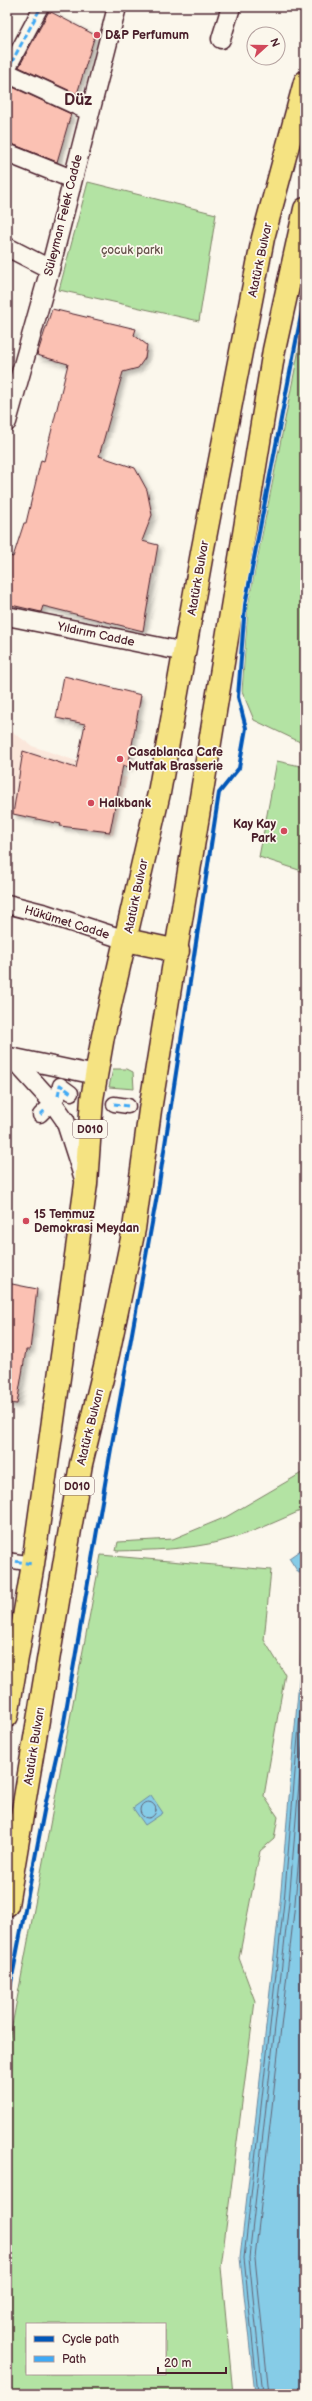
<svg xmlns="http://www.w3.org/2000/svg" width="312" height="2401" viewBox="0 0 312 2401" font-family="'Balsamiq Sans',sans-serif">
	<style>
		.built { fill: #fbe7db }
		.green { fill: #b3e3a3; stroke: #7e8167; fill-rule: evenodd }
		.water { fill: #86cce7; stroke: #6e879c }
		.pier { fill: #fbf7ec }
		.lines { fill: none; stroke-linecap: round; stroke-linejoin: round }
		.shore { stroke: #626476; stroke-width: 1 }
		.building { fill: #fbc1b3; stroke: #4a1f2b; filter: url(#shadow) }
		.pedestrian-casing { stroke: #4a1f2b; stroke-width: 17 }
		.minor-casing { stroke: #4a1f2b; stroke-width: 21 }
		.trunk-casing { stroke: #4a1f2b; stroke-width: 25 }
		.pedestrian { stroke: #fbf7ec; stroke-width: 14 }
		.minor { stroke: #fbf7ec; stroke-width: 18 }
		.trunk { stroke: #f5e382; stroke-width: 22 }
		.quiet { stroke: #3fa9f5; stroke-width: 3; stroke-dasharray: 6 3; stroke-linecap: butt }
		.cycleway-casing { stroke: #fbf7ec; stroke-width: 6 }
		.cycleway { stroke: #0057b8; stroke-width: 4 }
		.poi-dot { fill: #d1495b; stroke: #fbf7ec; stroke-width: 1.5 }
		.labels { text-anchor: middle; stroke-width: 3.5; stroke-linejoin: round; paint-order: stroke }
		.shield { fill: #fbf7ec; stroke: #7f6065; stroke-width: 1 }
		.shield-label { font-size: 11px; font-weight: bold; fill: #4a1f2b }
		.poi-label { font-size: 12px; font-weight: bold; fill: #4a1f2b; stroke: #fbf7ec; text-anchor: start }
		.street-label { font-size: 12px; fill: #4a1f2b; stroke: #fbf7ec }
		.park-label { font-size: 12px; fill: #645049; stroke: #fbf7ec }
		.district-label { font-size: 16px; font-weight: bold; fill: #4a1f2b; stroke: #fbf7ec }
	</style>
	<defs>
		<filter id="shadow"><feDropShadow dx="3.5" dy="3.5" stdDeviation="2" flood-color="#0004"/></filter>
	</defs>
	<rect width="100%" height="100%" fill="#fbf7ec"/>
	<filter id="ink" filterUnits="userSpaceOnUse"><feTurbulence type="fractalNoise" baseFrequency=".025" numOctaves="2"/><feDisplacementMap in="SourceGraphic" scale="8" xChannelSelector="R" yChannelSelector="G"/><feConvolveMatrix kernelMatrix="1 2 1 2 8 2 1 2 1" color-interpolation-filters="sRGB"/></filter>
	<g filter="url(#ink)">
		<polygon class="built" points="7,728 32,746 127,778 113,835 7,813"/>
		<g class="green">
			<polygon points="88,182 216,214 199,321 59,290"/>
			<polygon points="305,319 305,729 300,742 254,720 242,691 248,605"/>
			<polygon points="277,761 305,767 305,872 259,857"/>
			<polygon points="113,1069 127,1069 133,1072 134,1089 109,1087"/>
			<path d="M305 1471V1509C279 1520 251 1534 222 1541 187 1550 152 1550 116 1551L118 1542 173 1539 226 1517Z"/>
			<path d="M101 1555 271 1570 264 1640 285 1674 264 1796 278 1817 274 1839 260 1851 239 1958 255 2001 221 2267 233 2394H7V2052ZM27 2324H165V2374H27Z"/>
		</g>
		<g class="water">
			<polygon points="305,1547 305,2394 255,2394 240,2258 280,1902 304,1622 301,1603 303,1580 289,1558"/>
			<polygon points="151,1795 163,1813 145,1825 133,1808"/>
		</g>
		<polygon class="pier" points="296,1573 305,1574 305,1614 301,1614 301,1580"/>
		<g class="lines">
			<g class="shore">
				<circle cx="148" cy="1810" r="8"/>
				<polyline points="258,2394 244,2258 284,1902 305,1654"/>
				<polyline points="263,2394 249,2258 289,1902 305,1713"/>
				<polyline points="269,2394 255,2258 295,1903 305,1784"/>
			</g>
		</g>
		<g class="building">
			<polygon points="49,11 95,35 77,94 19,67"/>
			<polygon points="8,85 71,114 57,162 7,142"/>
			<polygon points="52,309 136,329 134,335 147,345 145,358 138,368 123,372 99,456 135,468 147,490 152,515 142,541 158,545 143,631 43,606 41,612 7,604 7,555 13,557 24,523 26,523 41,460 44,461 68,364 37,355"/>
			<polygon points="64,676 141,695 128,767 123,765 110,832 60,826 61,824 13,814 23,751 76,768 85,724 56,718"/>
			<polygon points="7,1283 37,1289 30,1350 26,1350 17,1404 7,1403"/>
		</g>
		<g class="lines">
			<defs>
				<g id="pedestrian">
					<polyline points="7,71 41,7"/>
					<polyline points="58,1096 60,1085 71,1093"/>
					<polyline points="114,1104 128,1106"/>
					<polyline points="40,1115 45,1110"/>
					<polyline points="7,1560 33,1564"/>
				</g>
				<g id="minor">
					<polyline points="221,39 231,7"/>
					<polyline points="7,73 89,111"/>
					<polyline points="7,153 72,179"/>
					<polyline points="7,247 50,269"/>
					<polyline points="7,422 50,269 117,7"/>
					<polyline points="7,616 185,652"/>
					<polyline points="7,904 46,914 126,940"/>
					<polyline points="10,1057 96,1075"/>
					<polyline points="12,1058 53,1103 65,1120 84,1179"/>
				</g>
				<g id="trunk">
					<polyline points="126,940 178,951"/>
					<polyline points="7,1716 33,1564 86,1184 92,1099 103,1036 159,793 202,553 263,238 305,82"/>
					<polyline points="7,1905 81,1464 108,1354 134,1229 150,1110 274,350 305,209"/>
				</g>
			</defs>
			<use href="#pedestrian" class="pedestrian-casing"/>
			<use href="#minor" class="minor-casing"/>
			<use href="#trunk" class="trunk-casing"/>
			<use href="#pedestrian" class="pedestrian"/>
			<use href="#minor" class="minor"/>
			<use href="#trunk" class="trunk"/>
			<g class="quiet">
				<polyline points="7,71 41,7"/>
				<polyline points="58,1096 60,1085 71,1093"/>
				<polyline points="114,1104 128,1106"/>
				<polyline points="40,1115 45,1110"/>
				<polyline points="7,1560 33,1564"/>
			</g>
			<defs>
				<polyline id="cycleway" points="7,2003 45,1806 64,1722 111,1449 158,1190 219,793 239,768 246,728 238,697 245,605 305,295"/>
			</defs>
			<use href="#cycleway" class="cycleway-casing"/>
			<use href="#cycleway" class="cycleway"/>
		</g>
	</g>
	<g class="poi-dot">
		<circle cx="97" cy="35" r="4"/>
		<circle cx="120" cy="759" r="4"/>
		<circle cx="91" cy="803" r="4"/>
		<circle cx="284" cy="831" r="4"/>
		<circle cx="26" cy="1221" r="4"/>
	</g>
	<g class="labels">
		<g class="shield">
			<rect x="73" y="1120" width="34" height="18" rx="3"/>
			<rect x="60" y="1477" width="34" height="18" rx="3"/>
		</g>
		<g class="shield-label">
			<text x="90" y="1133">D010</text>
			<text x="77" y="1490">D010</text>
		</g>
		<g class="poi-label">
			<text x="105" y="39">D&amp;P Perfumum</text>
			<text x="128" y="756">Casablanca Cafe<tspan x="128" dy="14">Mutfak Brasserie</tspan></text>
			<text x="99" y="807">Halkbank</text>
			<text x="276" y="828" text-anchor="end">Kay Kay<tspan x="276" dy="14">Park</tspan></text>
			<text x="34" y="1218">15 Temmuz<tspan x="34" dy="14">Demokrasi Meydan</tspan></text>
		</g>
		<g class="street-label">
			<text transform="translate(63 215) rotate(-76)" y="4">Süleyman Felek Cadde</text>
			<text transform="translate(260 260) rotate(-78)" y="4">Atatürk Bulvar</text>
			<text transform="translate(198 578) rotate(-80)" y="4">Atatürk Bulvar</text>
			<text transform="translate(96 634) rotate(12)" y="4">Yıldırım Cadde</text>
			<text transform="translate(136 896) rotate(-78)" y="4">Atatürk Bulvar</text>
			<text transform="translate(67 922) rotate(17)" y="4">Hükümet Cadde</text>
			<text transform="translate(90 1427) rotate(-76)" y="4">Atatürk Bulvarı</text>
			<text transform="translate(34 1746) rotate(-81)" y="4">Atatürk Bulvarı</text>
		</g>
		<g class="park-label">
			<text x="132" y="254">çocuk parkı</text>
		</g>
		<g class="district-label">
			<text x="78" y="105">Düz</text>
		</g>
	</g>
	<rect width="312" height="2401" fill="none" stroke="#fbf7ec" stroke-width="24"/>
	<rect x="12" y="12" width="288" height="2377" fill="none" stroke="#4a1f2b" stroke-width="1.5" filter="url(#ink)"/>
	<rect x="26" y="2323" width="140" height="52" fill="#fbf7ec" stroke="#b4a19f"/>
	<rect x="34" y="2336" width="20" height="6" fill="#0057b8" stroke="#b4a19f"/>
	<text x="62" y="2343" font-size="12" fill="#4a1f2b">Cycle path</text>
	<rect x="34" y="2356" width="20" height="6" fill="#3fa9f5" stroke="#b4a19f"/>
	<text x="62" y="2363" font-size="12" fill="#4a1f2b">Path</text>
	<g transform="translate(266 46) rotate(69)"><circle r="19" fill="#fbf7ec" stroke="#b4a19f"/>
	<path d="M0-3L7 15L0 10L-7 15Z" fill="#d1495b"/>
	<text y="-6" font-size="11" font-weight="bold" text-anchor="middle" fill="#4a1f2b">N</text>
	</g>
	<path d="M158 2367v6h68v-6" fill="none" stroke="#4a1f2b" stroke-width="2"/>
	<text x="164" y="2367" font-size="12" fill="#4a1f2b" stroke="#fbf7ec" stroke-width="3" paint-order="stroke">20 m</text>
</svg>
